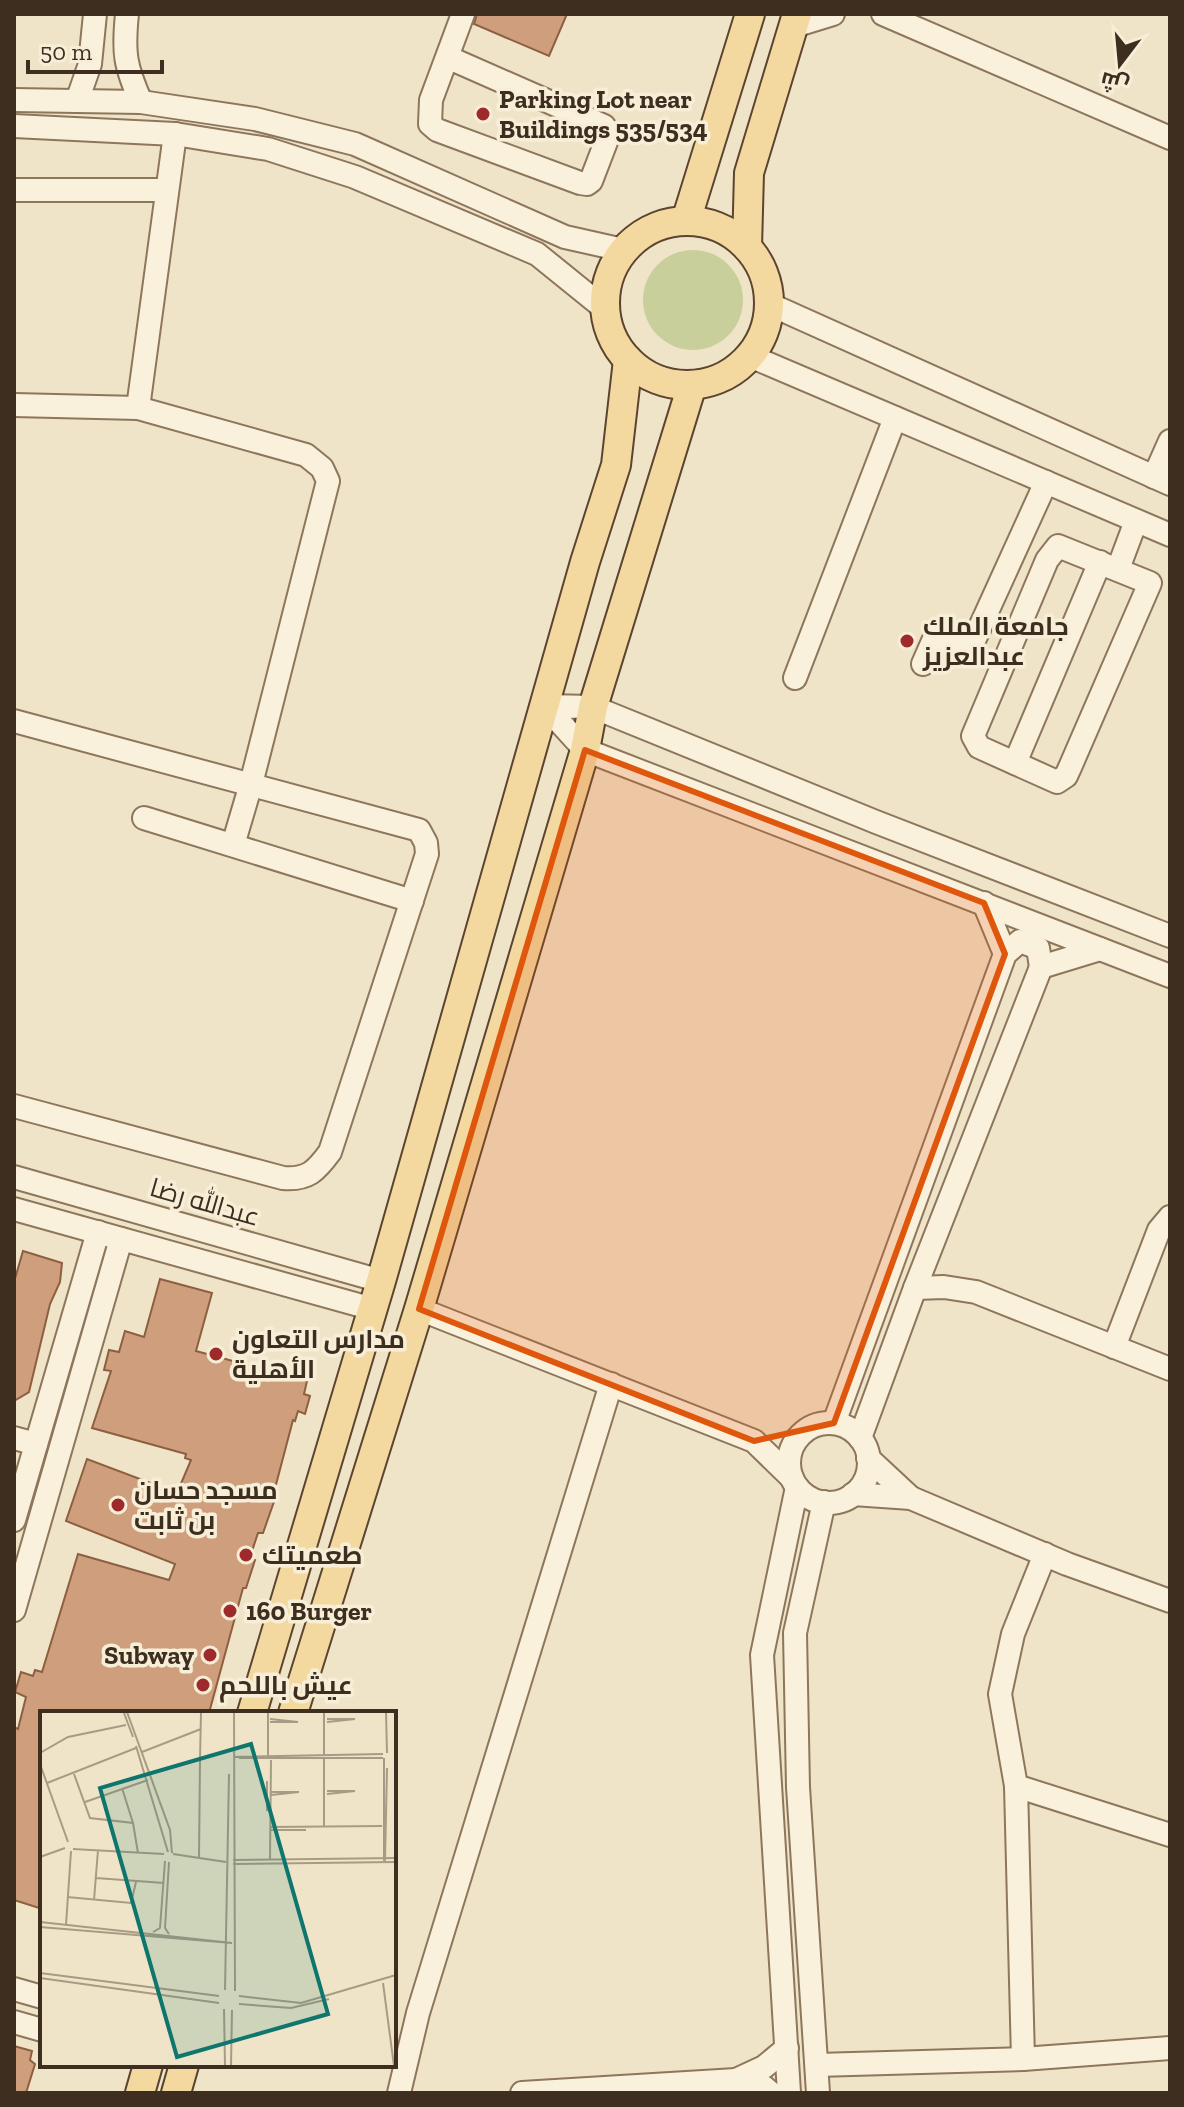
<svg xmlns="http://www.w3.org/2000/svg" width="1184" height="2107" viewBox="0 0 1184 2107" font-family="'Zilla Slab',Cairo,serif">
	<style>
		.green { fill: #c9cf9b }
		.building { fill: #cf9f7d; stroke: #8d5f41; stroke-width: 2 }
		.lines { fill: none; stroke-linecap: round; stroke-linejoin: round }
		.minor-casing { stroke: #8d765c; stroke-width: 26 }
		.major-casing { stroke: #5b4430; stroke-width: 32 }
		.minor { stroke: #faf1dc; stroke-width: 22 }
		.major { stroke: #f3d9a0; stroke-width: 28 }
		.marked { fill: #df570d; fill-opacity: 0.2; stroke: #df570d; stroke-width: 6; stroke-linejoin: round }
		.poi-dot { fill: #9e2a2b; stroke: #f7eed8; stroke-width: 3 }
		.labels { text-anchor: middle; stroke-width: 7; stroke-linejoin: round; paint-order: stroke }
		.poi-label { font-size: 26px; font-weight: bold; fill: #3d2e20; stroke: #f7eed8; text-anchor: start }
		.street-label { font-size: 26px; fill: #3d2e20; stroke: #f7eed8 }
		.inset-road { fill: none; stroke: #a89b85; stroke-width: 2 }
		.view { fill: #0f766e; fill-opacity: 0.15; stroke: #0f766e; stroke-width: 4 }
		.inset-edge { fill: none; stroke: #3d2e20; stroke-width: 4 }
	</style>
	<rect width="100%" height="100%" fill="#f0e4c8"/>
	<circle class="green" cx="693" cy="300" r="50"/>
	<g class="building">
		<polygon points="477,14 567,14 549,56 474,24"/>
		<polygon points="23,1251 62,1263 60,1282 50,1304 29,1392 14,1401 14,1282"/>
		<polygon points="160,1279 212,1293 196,1351 307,1381 304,1394 310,1396 305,1414 298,1411 295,1421 293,1420 273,1496 276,1496 263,1533 258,1533 250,1557 255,1560 246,1588 243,1588 209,1713 42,1713 42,1909 14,1900 14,1727 18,1729 26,1697 15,1692 21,1672 33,1676 35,1670 42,1672 78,1554 169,1580 175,1564 66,1521 87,1459 177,1493 191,1460 185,1458 186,1454 92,1428 111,1371 104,1370 109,1350 119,1352 125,1331 144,1337"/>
		<polygon points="14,2046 32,2051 30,2060 35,2064 26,2093 14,2093"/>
	</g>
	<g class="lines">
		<defs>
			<g id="minor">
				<path d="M127 14C123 53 125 66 141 102"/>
				<polyline points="883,14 1170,138"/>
				<polyline points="794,26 833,14"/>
				<polyline points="447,57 604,126 609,134 591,181 587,184 580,183 437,130 430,124 431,100 463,14"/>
				<polyline points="14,100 141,102 255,119 355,144 565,237 623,250"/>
				<polyline points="77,101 90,64 95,14"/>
				<polyline points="14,126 175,134 268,149 355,177 537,254 605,309"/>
				<polyline points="14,190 167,190"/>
				<polyline points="769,304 1170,484"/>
				<polyline points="750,356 1170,535"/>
				<polyline points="14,405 138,408 306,455 322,468 328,481 251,784 233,845"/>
				<polyline points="138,408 175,134"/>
				<polyline points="1154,477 1170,441"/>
				<polygon points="1058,546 1150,583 1071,765 1066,776 1057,782 979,747 973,736 1047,560"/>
				<polyline points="1118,569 1136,521"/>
				<polyline points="923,664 934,639 965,649 971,647 1046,482"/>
				<polyline points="795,678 895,418"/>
				<path d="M14 721 419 830 426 843 427 854 330 1152C316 1171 308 1180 283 1178L14 1106"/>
				<polyline points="1015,763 1100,562"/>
				<polyline points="144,818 412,901"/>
				<polyline points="984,903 1005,954"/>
				<polyline points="1170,936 876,822 593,707 545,706 585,750 1170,976"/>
				<polyline points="14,1177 381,1281"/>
				<polyline points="14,1209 373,1309"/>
				<polyline points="915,1288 944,1287 976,1292 1170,1369"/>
				<polyline points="419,1309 754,1441 792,1478"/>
				<polyline points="1114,1347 1159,1230 1170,1217"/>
				<polyline points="834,1423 1005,954 1020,941 1038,948 1041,967"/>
				<circle cx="829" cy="1463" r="40"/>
				<polyline points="14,1438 36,1444"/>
				<polyline points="860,1438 915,1288 1041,967 1100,949"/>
				<polyline points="868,1458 911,1498"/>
				<polyline points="853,1494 911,1498 1067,1564 1170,1601"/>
				<polyline points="14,1520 98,1232"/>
				<polyline points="1045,1554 1013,1634 1000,1694 1016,1786 1170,1835"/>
				<polyline points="14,1610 121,1239"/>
				<polyline points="1016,1786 1023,2059"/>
				<polyline points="14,1989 42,1997"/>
				<polyline points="14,2022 42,2030"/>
				<polyline points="817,2065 1023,2059 1170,2048"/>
				<polyline points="736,2080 764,2067 787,2048"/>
				<polyline points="399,2093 418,2013 611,1384"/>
				<polyline points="522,2093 736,2080 764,2087 771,2093"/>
				<polyline points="789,2093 762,1655 797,1487"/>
				<polyline points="818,2093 798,1787 795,1633 824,1502"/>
			</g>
			<g id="major">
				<polyline points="686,221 750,14"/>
				<circle cx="687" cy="303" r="82"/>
				<polyline points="747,247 749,173 797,14"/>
				<polyline points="252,1713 381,1281 585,562 616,465 628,360"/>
				<polyline points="293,1713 419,1309 585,750 593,707 692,385"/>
				<polyline points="140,2093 148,2065"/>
				<polyline points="176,2093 184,2065"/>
			</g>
		</defs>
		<use href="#minor" class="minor-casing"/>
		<use href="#major" class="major-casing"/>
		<use href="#minor" class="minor"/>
		<use href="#major" class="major"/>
	</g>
	<path class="marked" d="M585 750 984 903 1005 954 834 1423 754 1441 419 1309Z"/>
	<g class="poi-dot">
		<circle cx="483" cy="114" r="8"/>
		<circle cx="907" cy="641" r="8"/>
		<circle cx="216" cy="1354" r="8"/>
		<circle cx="118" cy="1505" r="8"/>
		<circle cx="246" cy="1555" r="8"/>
		<circle cx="230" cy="1611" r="8"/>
		<circle cx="210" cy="1655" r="8"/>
		<circle cx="203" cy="1685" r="8"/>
	</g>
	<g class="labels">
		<g class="poi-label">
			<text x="499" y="108">Parking Lot near<tspan x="499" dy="30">Buildings 535/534</tspan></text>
			<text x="923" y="635">جامعة الملك<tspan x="923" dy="30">عبدالعزيز</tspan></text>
			<text x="232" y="1348">مدارس التعاون<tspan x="232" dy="30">الأهلية</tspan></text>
			<text x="134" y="1499">مسجد حسان<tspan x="134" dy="30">بن ثابت</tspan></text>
			<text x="262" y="1564">طعميتك</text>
			<text x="246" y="1620">160 Burger</text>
			<text x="194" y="1664" text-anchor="end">Subway</text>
			<text x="219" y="1694">عيش باللحم</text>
		</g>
		<g class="street-label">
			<text transform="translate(205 1202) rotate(16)" y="9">عبدالله رضا</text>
		</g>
	</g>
	<g transform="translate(40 1711)">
		<rect width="356" height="356" fill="#f0e4c8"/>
		<path class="inset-road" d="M87 1 130 119 132 142M194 1 195 280M284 1V44M346 1 347 42M84 2 93 26M287 8H315L287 11M230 11H258L230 8M96 35 128 141M102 41 161 18M0 42 28 26 86 14M228 45V1M194 46 343 43M199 47H343M344 47V150M160 49 161 1M0 53 28 131M110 62 160 49 159 148M34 63 50 107 93 112 98 142M7 72 96 37M82 77 93 112M287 80H315L287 83M231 81H259L231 84M45 91 108 69M227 100V70M284 115V48M230 116 342 115M231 119H266M33 138 124 143M133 143 186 151M0 146 25 137M193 149 356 147M230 149 231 49M345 150 347 57M193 153 356 151M56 167 124 172M27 186 91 192 96 171M54 189 58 139M0 211 192 232 0 216M26 214 31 140M113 221 120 217 125 150M129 223 125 217 129 151M0 262 179 285M0 267 179 292M343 272 354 355M185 279 189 63M199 285 261 292 356 264M199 293 251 297 289 288M184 298 185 355M191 355 192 299"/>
		<path class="view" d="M211 33 288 303 137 346 60 77Z"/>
		<rect width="356" height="356" class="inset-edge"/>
	</g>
	<rect width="1184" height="2107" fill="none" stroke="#3d2e20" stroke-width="32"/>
	<g transform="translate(1120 64) rotate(196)" stroke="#f7eed8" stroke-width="6" paint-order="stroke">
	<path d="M0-6L14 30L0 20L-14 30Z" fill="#3d2e20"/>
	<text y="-12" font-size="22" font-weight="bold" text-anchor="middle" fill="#3d2e20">ش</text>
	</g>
	<path d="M28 60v12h134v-12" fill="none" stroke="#3d2e20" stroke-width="4"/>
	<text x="40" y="60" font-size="24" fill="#3d2e20" stroke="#f7eed8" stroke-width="6" paint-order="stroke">50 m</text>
</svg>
